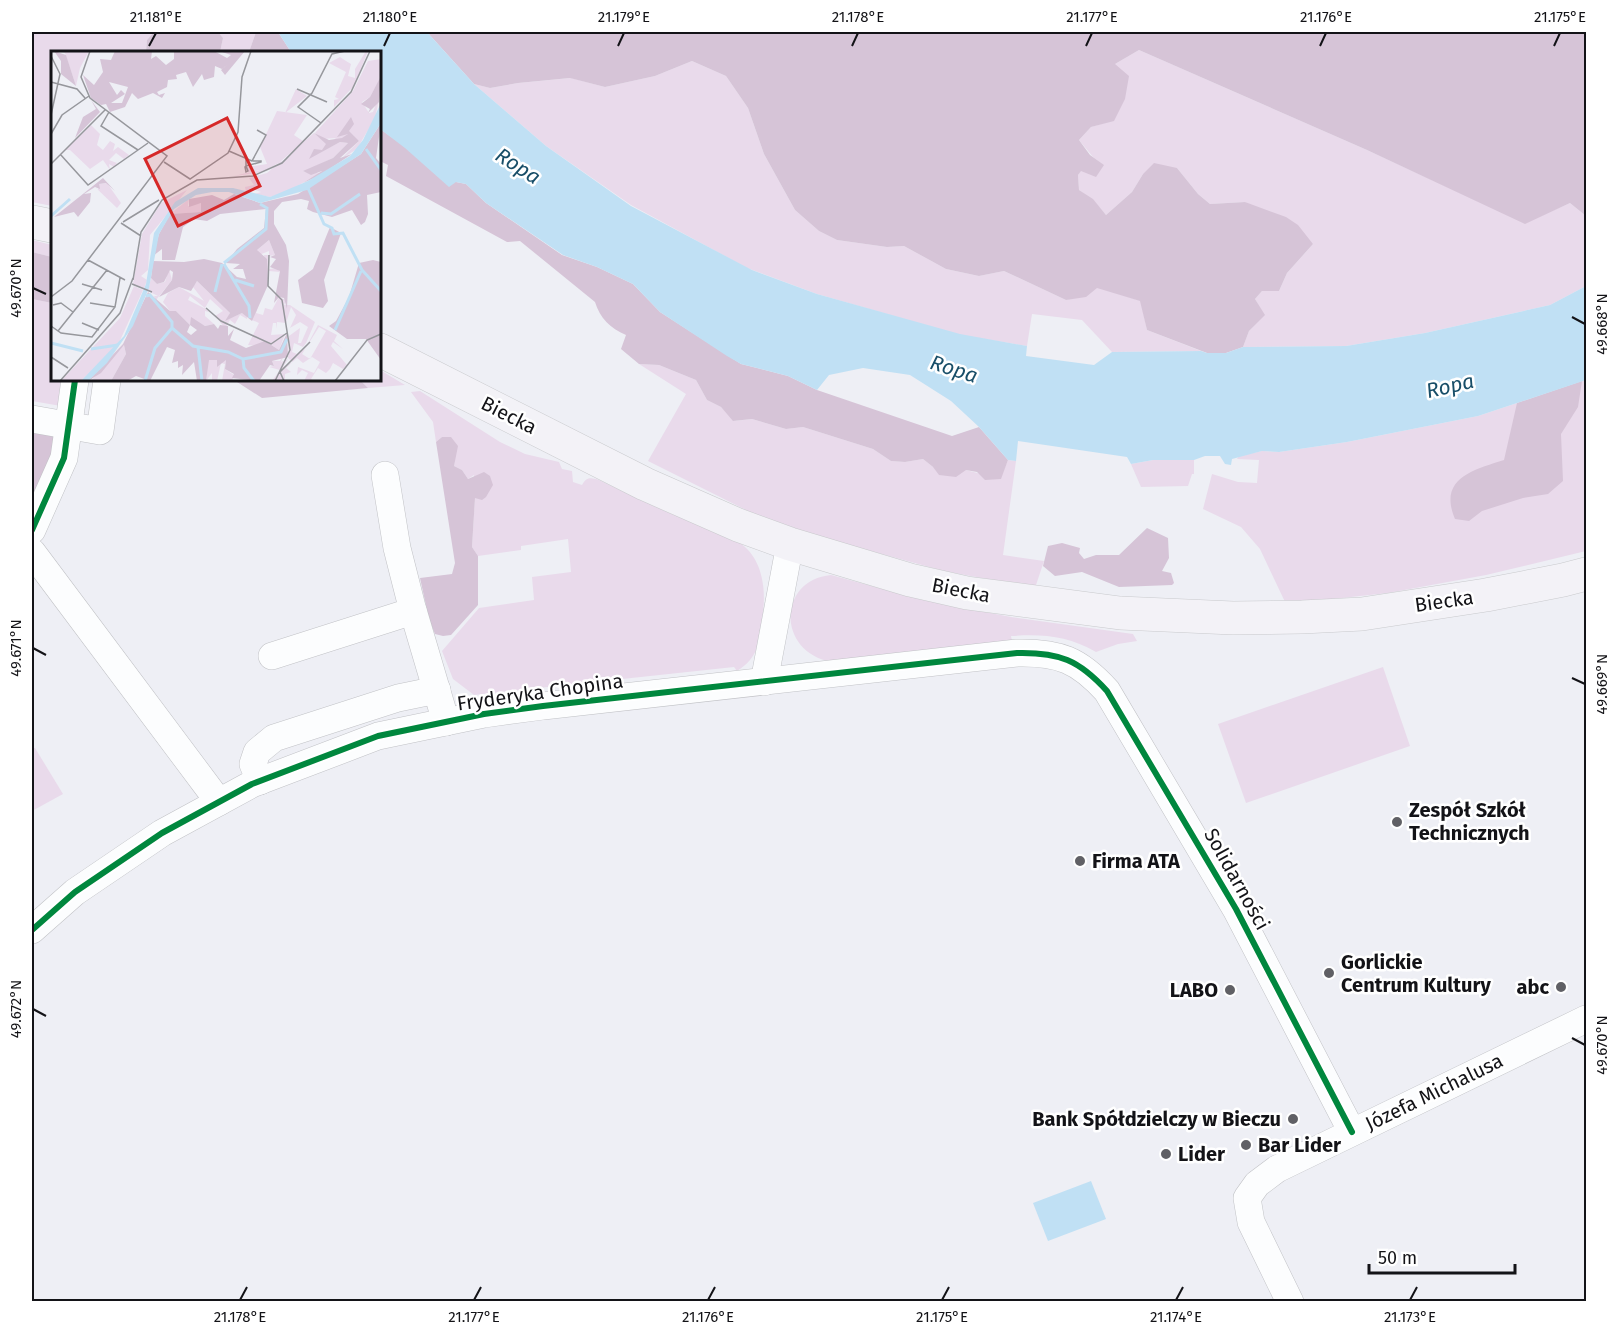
<svg xmlns="http://www.w3.org/2000/svg" width="1618" height="1333" viewBox="0 0 1618 1333" font-family="'Fira Sans',sans-serif">
	<style>
		.green { fill: #e9daeb }
		.forest { fill: #d6c4d7 }
		.water { fill: #c0e0f4 }
		.lines { fill: none; stroke-linecap: round; stroke-linejoin: round }
		.minor-casing { stroke: #c1c2c6; stroke-width: 28 }
		.major-casing { stroke: #c9cacd; stroke-width: 34 }
		.minor { stroke: #fcfdfe; stroke-width: 27 }
		.major { stroke: #f3f2f7; stroke-width: 33 }
		.cycleway-casing { stroke: #fff; stroke-width: 10 }
		.cycleway { stroke: #00873e; stroke-width: 6 }
		.ticks { fill: none; stroke: #131317; stroke-width: 2 }
		.poi-dot { fill: #606065; stroke: #fff; stroke-width: 2 }
		.labels { text-anchor: middle; stroke-width: 5; stroke-linejoin: round; paint-order: stroke }
		.street-label { font-size: 20px; fill: #131317; stroke: #fff }
		.poi-label { font-size: 20px; font-weight: bold; fill: #131317; stroke: #fff; text-anchor: start }
		.water-label { font-size: 21px; font-style: italic; fill: #184e68; stroke: #fff }
		.inset-river { fill: none; stroke: #c0e0f4; stroke-width: 3 }
		.inset-road { fill: none; stroke: #96979c; stroke-width: 1.5 }
		.view { fill: #d62828; fill-opacity: 0.15; stroke: #d62828; stroke-width: 3 }
		.inset-edge { fill: none; stroke: #131317; stroke-width: 3 }
		.neatline { fill: none; stroke: #131317; stroke-width: 2 }
		.ticks-label { font-size: 15px; text-anchor: middle; fill: #131317 }
	</style>
	<rect width="100%" height="100%" fill="#eeeff5"/>
	<g class="green">
		<polygon points="32,32 154,32 147,40 146,52 52,52 52,206 32,202"/>
		<polygon points="218,32 256,32 249,52 220,52 223,38"/>
		<polygon points="1139,50 1367,150 1525,223 1570,203 1586,216 1586,286 1550,305 1425,333 1346,346 1243,347 1249,331 1264,315 1255,299 1262,291 1279,291 1287,273 1313,244 1245,202 1210,204 1198,194 1177,168 1143,174 1132,192 1106,215 1093,200 1079,190 1078,175 1081,170 1103,165 1093,157 1079,140 1091,127 1114,120 1115,64"/>
		<polygon points="692,61 726,76 748,108 764,154 795,210 819,231 837,240 887,247 904,246 946,269 979,276 1004,271 1066,300 1097,287 1141,301 1147,330 1201,351 1112,352 1082,320 1032,314 1027,346 960,335 817,294 747,268 631,205 546,146 474,84 490,88 518,83 571,78 605,87 655,76"/>
		<polygon points="32,240 52,245 52,257 32,252"/>
		<polygon points="32,299 52,303 52,380 66,380 61,406 32,401"/>
		<polygon points="639,364 659,365 696,380 707,400 721,407 734,421 752,419 786,429 803,427 873,449 891,461 905,462 923,459 933,467 966,470 1000,479 1008,460 1016,461 1003,555 1044,561 1035,588 944,571 816,536 752,513 648,461 686,394"/>
		<polygon points="380,370 405,385 368,388 360,380 380,380"/>
		<polygon points="1586,380 1586,551 1486,575 1388,593 1286,604 1260,549 1241,527 1203,509 1212,474 1238,482 1257,483 1259,460 1237,459 1239,456 1262,451 1279,452 1347,442 1478,416"/>
		<path d="M420 391 500 442 525 454 559 462 562 469 572 471 573 482 582 485C586 477 591 477 599 480 624 492 649 504 674 515 693 523 732 534 745 547 765 565 766 596 762 620 758 644 759 657 737 671L734 667 474 695 453 679 442 651 479 608 534 600 532 577 571 572 568 539 521 546V550L478 556 472 547 475 497 474 475 468 479 462 470 454 466 455 457 442 437 436 442 433 422 411 392Z"/>
		<polygon points="1153,460 1194,460 1194,474 1192,474 1188,486 1141,487 1131,464"/>
		<path d="M831 575 923 600 1011 617 1133 634 1137 641 1118 644 1096 652C1068 636 1044 634 1011 636L1012 641 831 662C776 651 778 580 831 575Z"/>
		<polygon points="1383,667 1410,746 1246,803 1218,724"/>
		<polygon points="32,748 35,748 63,794 32,811"/>
	</g>
	<g class="forest">
		<polygon points="154,32 218,32 223,38 220,52 146,52 147,40"/>
		<polygon points="256,32 278,32 291,52 249,52"/>
		<polygon points="427,32 1586,32 1586,216 1570,203 1525,224 1367,150 1139,50 1115,64 1129,76 1125,99 1114,121 1091,127 1079,140 1090,155 1104,165 1096,177 1081,171 1078,175 1079,190 1093,199 1106,215 1132,192 1143,174 1154,163 1177,168 1198,194 1210,204 1245,202 1286,217 1298,225 1313,244 1287,273 1279,291 1262,291 1255,299 1265,315 1249,331 1243,347 1226,353 1207,353 1147,330 1140,301 1097,288 1086,297 1066,300 1004,271 979,276 946,269 904,246 887,247 837,240 819,231 795,210 764,154 748,108 726,76 692,61 655,76 605,87 570,78 518,83 490,88 474,84"/>
		<path d="M380 129 456 182 466 184 486 203 562 255 597 267 633 284 660 312 741 364 788 376 817 390 952 436 979 427 1008 460 1001 479 985 480 977 472 966 470 956 477 939 475 933 467 923 459 905 462 891 461 873 449 803 427 786 429 752 419 733 421 721 407 707 400 696 380 659 365 639 364 621 349 626 335C610 328 600 318 595 302L520 241 507 242 386 176 388 165 380 161Z"/>
		<polygon points="32,252 52,257 52,303 32,299"/>
		<polygon points="234,380 360,380 368,388 262,398"/>
		<path d="M1582 381 1578 407 1561 434 1563 481 1548 494 1523 498 1482 511 1469 521 1455 519C1438 479 1472 470 1504 460L1517 403Z"/>
		<polygon points="40,427 60,440 32,519 32,432"/>
		<polygon points="442,437 451,437 458,446 454,466 462,470 468,479 484,472 490,476 493,485 486,497 482,500 475,498 472,547 478,556 478,605 451,635 443,636 435,634 429,619 420,578 452,574 455,563 436,442"/>
		<polygon points="1147,528 1168,538 1169,558 1162,571 1171,573 1174,583 1172,585 1119,587 1082,572 1055,576 1043,566 1048,546 1062,543 1080,548 1079,553 1084,559 1096,555 1119,555"/>
	</g>
	<g class="water">
		<polygon points="278,32 427,32 474,84 546,146 631,206 752,270 817,294 960,334 1027,346 1026,356 1094,365 1112,352 1201,351 1207,353 1226,353 1243,347 1346,346 1425,333 1550,305 1586,286 1586,380 1478,416 1347,442 1279,452 1262,451 1232,459 1231,465 1225,464 1220,456 1205,456 1194,460 1153,460 1131,464 1127,457 1018,441 1016,461 1008,460 979,427 951,401 910,375 863,368 829,375 817,390 788,376 741,364 727,356 660,312 633,284 597,267 563,255 486,203 466,184 456,182 449,187 405,148 380,129 380,52 291,52"/>
		<polygon points="1091,1181 1106,1219 1048,1241 1033,1203"/>
	</g>
	<g class="lines">
		<defs>
			<g id="minor">
				<polyline points="32,419 100,431 107,380"/>
				<polyline points="385,475 397,548 412,607 446,722"/>
				<polyline points="32,530 64,458 75,380"/>
				<polyline points="32,552 219,802"/>
				<polyline points="272,656 413,611"/>
				<polyline points="764,682 790,544"/>
				<polyline points="260,781 253,764 257,752 274,738 398,698 437,690"/>
				<path d="M32 930 75 892 162 833 252 784 378 736 484 714 543 706 1017 653C1059 652 1079 660 1107 691L1236 909 1352 1132"/>
				<polyline points="1290,1302 1251,1222 1247,1198 1257,1184 1277,1169 1586,1019"/>
			</g>
			<g id="major">
				<polyline points="32,222 52,226"/>
				<polyline points="380,350 645,484 738,525 790,544 910,580 967,593 1120,613 1233,618 1302,617 1362,614 1486,595 1563,580 1586,574"/>
			</g>
		</defs>
		<use href="#minor" class="minor-casing"/>
		<use href="#major" class="major-casing"/>
		<use href="#minor" class="minor"/>
		<use href="#major" class="major"/>
		<defs>
			<g id="cycleway">
				<polyline points="32,530 64,458 75,380"/>
				<path d="M32 930 75 892 162 833 252 784 378 736 484 714 543 706 1017 653C1059 652 1079 660 1107 691L1236 909 1352 1132"/>
			</g>
		</defs>
		<use href="#cycleway" class="cycleway-casing"/>
		<use href="#cycleway" class="cycleway"/>
	</g>
	<path class="ticks" d="M149 46 156 33M384 46 390 33M618 46 624 33M852 46 858 33M1086 46 1092 33M1320 46 1326 33M1554 46 1560 33M33 288 46 294M1572 317 1585 324M33 648 46 655M1572 678 1585 684M33 1009 46 1016M1572 1038 1585 1045M240 1300 247 1287M474 1300 481 1287M708 1300 715 1287M942 1300 949 1287M1176 1300 1183 1287M1410 1300 1417 1287"/>
	<g class="poi-dot">
		<circle cx="1397" cy="822" r="6"/>
		<circle cx="1080" cy="861" r="6"/>
		<circle cx="1329" cy="973" r="6"/>
		<circle cx="1561" cy="987" r="6"/>
		<circle cx="1230" cy="990" r="6"/>
		<circle cx="1293" cy="1119" r="6"/>
		<circle cx="1246" cy="1145" r="6"/>
		<circle cx="1166" cy="1154" r="6"/>
	</g>
	<g class="labels">
		<g class="street-label">
			<text transform="translate(509 415) rotate(27)" y="7">Biecka</text>
			<text transform="translate(961 590) rotate(11)" y="7">Biecka</text>
			<text transform="translate(1444 601) rotate(-8)" y="7">Biecka</text>
			<text transform="translate(540 692) rotate(-8)" y="7">Fryderyka Chopina</text>
			<text transform="translate(1237 879) rotate(61)" y="7">Solidarności</text>
			<text transform="translate(1434 1092) rotate(-26)" y="7">Józefa Michalusa</text>
		</g>
		<g class="poi-label">
			<text x="1409" y="817">Zespół Szkół<tspan x="1409" dy="23">Technicznych</tspan></text>
			<text x="1092" y="868">Firma ATA</text>
			<text x="1341" y="969">Gorlickie<tspan x="1341" dy="23">Centrum Kultury</tspan></text>
			<text x="1549" y="994" text-anchor="end">abc</text>
			<text x="1218" y="997" text-anchor="end">LABO</text>
			<text x="1281" y="1126" text-anchor="end">Bank Spółdzielczy w Bieczu</text>
			<text x="1258" y="1152">Bar Lider</text>
			<text x="1178" y="1161">Lider</text>
		</g>
		<g class="water-label">
			<text transform="translate(518 166) rotate(33)" y="7">Ropa</text>
			<text transform="translate(954 369) rotate(18)" y="7">Ropa</text>
			<text transform="translate(1450 386) rotate(-13)" y="7">Ropa</text>
		</g>
	</g>
	<g transform="translate(51 51)">
		<rect width="330" height="330" fill="#eeeff5"/>
		<path d="M9 0H38L29 17 25 35 14 2ZM315 0H317L303 35 283 56V49L288 48 284 46 295 21 278 12 289 6 295 10 300 13 297 25 304 27V18ZM330 8V26L319 46 311 51 318 62 322 61 330 39 324 67 306 98 290 108 308 90 300 86 303 84 278 92 285 87 272 88 264 82 302 40 317 10ZM245 38 256 45 234 62ZM226 60 256 64 243 84 252 90 238 106 212 121 183 125 213 118 198 122 196 116 216 113 209 96ZM40 74 49 83 46 94 52 99 59 90 64 93 62 100 67 96 78 104 73 108 65 102 58 109 66 112 63 116 58 113 59 119 52 109 39 118 19 99H14ZM263 82 275 92V98L289 91 297 92 282 107 252 121 270 122 237 140 219 146 204 143 210 141 204 139 195 141 194 136 203 134 198 127 216 122ZM56 132 70 152 66 157 44 136 47 139 48 133ZM136 139 99 184 97 219 90 225 96 229 93 238 82 233 91 183 110 152ZM138 148 137 155 150 152V161L119 163ZM218 189 224 204 218 205V218L226 217 229 221 218 220 216 230 213 204H218V200L208 204 206 199ZM118 218 121 229 105 249 103 245H107L97 240 100 227 106 233 114 231ZM146 230 179 262 177 268 191 262 196 263V268L189 264 184 273 179 269 174 277 164 265 172 260 159 248 154 257 139 245 137 249 155 258 158 261 154 260V265L163 273 154 275 142 269 139 274 125 260H119L112 251 117 242 128 236 153 250 142 236ZM83 235 92 239 66 296 30 330H10L69 267ZM228 246 235 249 233 254H239L264 271 255 292 252 296 243 292 241 301 246 303 254 298 267 274 286 284 283 290 292 298 282 291 280 295 296 314 292 318 282 312 279 318 287 325 279 318 275 322 267 317 260 328 263 330H253L257 322 250 330 257 322 251 319 246 324 247 316 263 322 269 311 261 306 252 312 246 307 235 317 240 321 234 323V330H221L229 319 218 316 223 315 221 310H229L233 304 230 311 237 308 232 316 242 311 237 307 238 285 249 277 247 292H250L257 276 249 271 239 277 245 264 240 256 235 272 226 271 225 278V272H222L220 284 234 283 228 299 214 290 207 295 197 294 208 272 201 269 210 247 205 262 212 264 214 257 221 259ZM268 276 275 280 259 308 251 303ZM73 294 75 303 60 330H40ZM157 309H166V316L171 309H175L174 318 183 324 181 330H171L174 313 170 312 166 330H161V322L155 330Z" fill="#e9daeb" fill-rule="evenodd"/>
		<path d="M3 0 15 4 25 35 10 23V10ZM64 0H101L100 8 105 5 115 14 123 8V0H163L176 7 180 4 168 0H194L174 24 170 19 177 13 171 18 164 15 163 26 153 29 151 23 142 36 135 21 125 24 126 28 117 29 116 36 106 41 108 44 114 42 111 47 102 42 87 48 81 42 74 56 59 61 55 53 50 54 40 47 32 24 43 34 52 21 49 8 60 9ZM58 31 77 36 71 52H60L74 43 70 39 66 44ZM330 25 328 51 317 62 319 58 310 53 319 46ZM40 49 49 61 24 87 32 66 45 58ZM300 66 303 73 298 80 308 90 289 107 301 103 268 125 252 132 271 120 260 124 252 120 282 107 297 92 289 91 258 108 263 98 271 99 275 93 263 82 278 89 291 87 297 83 286 86ZM330 72 325 107 330 113V141L316 144 317 163 314 171 310 174 301 159 281 166 262 161 256 158 258 150 250 148 231 151 223 160V173L235 194 238 210 236 258 233 247 228 246 223 252 229 220 219 216 225 208 219 206 224 204 218 189 206 199 216 208 217 234 201 270 191 262 174 270 179 262 146 230 140 240 128 236 108 246 121 229 122 221 119 219 113 231 106 233 100 227 102 210 133 211 153 208 171 212 186 226 195 228 192 218H182L189 213 175 212 186 198 213 177 215 158 169 163 156 170 143 168 132 176 124 209H111V198L102 205 108 183 119 163 150 161V152L138 156V148L161 144 173 149 183 143 209 152 247 143 310 103ZM52 127 64 140 55 132 48 133 49 138 44 136 33 143 40 142 39 151 27 166 23 161 3 166ZM279 176 290 182 273 229 277 250 272 257 251 252 247 229 262 218ZM322 209 330 211V309L315 288H296L278 275 285 270 298 246 308 212ZM97 241 119 260H125L139 274 136 281 140 284 146 279 139 274 140 266 154 275 163 273 167 278 169 274 177 275V285L183 278 179 289 195 297 214 290 228 299 236 282 237 306 221 310 223 315 219 314 208 330 181 327 183 323 174 318 175 309 166 316V309H158L155 330H146L143 311 131 324 132 314 127 317V310L121 312 124 299 116 296 99 330 85 325 76 330H60L75 303 73 294 50 322 37 330 72 293Z" fill="#d6c4d7" fill-rule="evenodd"/>
		<path d="M330 52V72L310 103 256 139 209 152 178 141H161L145 144 123 158 108 183 98 237 82 275 56 312 37 330H30L73 285 95 233 103 182 124 151 147 137H182L219 146 257 130 299 105 312 89Z" fill="#c0e0f4"/>
		<path class="inset-river" d="M315 98 330 119M257 137 273 173 281 177 283 183 292 182 311 219 330 240M270 162 280 163 309 143M0 165 19 148M173 212 215 178 216 157 209 153M173 213 198 255 199 267M184 229 203 235M164 241 171 213M95 245 99 244 121 271V277L142 295 177 301 192 308 230 301 236 288M284 279 310 220M0 292 32 300M147 296 151 330M40 298 67 294M192 308 193 317 203 330M94 330 104 297 121 277"/>
		<path class="inset-road" d="M0 5 9 23 0 64M0 31 26 38 34 47M246 38 276 51M58 61 50 75 87 99M270 72 247 56 261 42 281 3 294 0M0 83 11 64 38 45M178 100 201 110 215 84 206 79M9 103 37 134 97 92M195 108V115L197 120 195 121 194 116 195 115 210 111V110H202M113 111 139 128 177 102 187 81 191 26 200 0M0 113 54 59M72 171 108 149M70 172 90 185M218 204 217 235 231 249 239 299 224 330M37 209 74 229M82 229 90 181 111 149 146 129 202 125 231 112 300 41 319 0M31 233 51 239M81 233 101 241M0 246 21 230 116 105 39 47 30 26 39 0M39 252 64 256M2 254 10 252 22 261M155 257 170 270 220 293 236 282M31 272 48 279M0 275 10 282 41 286 64 256 69 227M7 280 56 219M0 306 17 317M9 330 69 262 82 227M233 330 229 321 259 291M284 330 316 289 330 283"/>
		<path class="view" d="M176 67 209 135 127 175 94 108Z"/>
		<rect width="330" height="330" class="inset-edge"/>
	</g>
	<rect width="1618" height="1333" fill="none" stroke="#ffffff" stroke-width="66"/>
	<path d="M1369 1264v9h146v-9" fill="none" stroke="#131317" stroke-width="3"/>
	<text x="1378" y="1264" font-size="18" fill="#131317" stroke="#ffffff" stroke-width="4.5" paint-order="stroke">50 m</text>
	<rect x="33" y="33" width="1552" height="1267" class="neatline"/>
	<g class="ticks-label">
		<text x="156" y="22">21.181°E</text>
		<text x="390" y="22">21.180°E</text>
		<text x="624" y="22">21.179°E</text>
		<text x="858" y="22">21.178°E</text>
		<text x="1092" y="22">21.177°E</text>
		<text x="1326" y="22">21.176°E</text>
		<text x="1560" y="22">21.175°E</text>
		<text transform="translate(16 288) rotate(-90)" y="5">49.670°N</text>
		<text transform="translate(1602 324) rotate(-90)" y="5">49.668°N</text>
		<text transform="translate(16 648) rotate(-90)" y="5">49.671°N</text>
		<text transform="translate(1602 684) rotate(-90)" y="5">49.669°N</text>
		<text transform="translate(16 1009) rotate(-90)" y="5">49.672°N</text>
		<text transform="translate(1602 1045) rotate(-90)" y="5">49.670°N</text>
		<text x="240" y="1322">21.178°E</text>
		<text x="474" y="1322">21.177°E</text>
		<text x="708" y="1322">21.176°E</text>
		<text x="942" y="1322">21.175°E</text>
		<text x="1176" y="1322">21.174°E</text>
		<text x="1410" y="1322">21.173°E</text>
	</g>
</svg>
